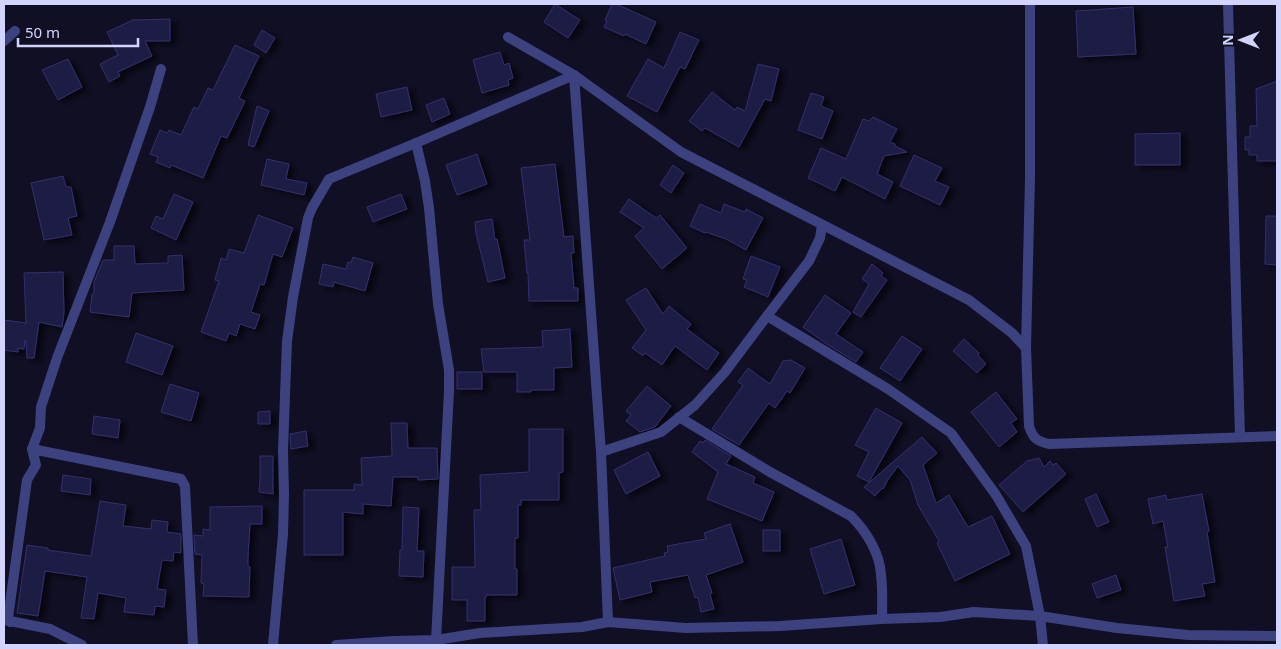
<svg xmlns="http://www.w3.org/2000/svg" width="1281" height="649" viewBox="0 0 1281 649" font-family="'Noto Sans',sans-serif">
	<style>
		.building { fill: #1f1c44; stroke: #342f6f; filter: url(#shadow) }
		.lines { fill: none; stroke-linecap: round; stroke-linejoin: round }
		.minor { stroke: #3c4280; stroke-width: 10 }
	</style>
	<defs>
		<filter id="shadow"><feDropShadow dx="5.5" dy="3" stdDeviation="2.5" flood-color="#0009"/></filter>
	</defs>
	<rect width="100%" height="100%" fill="#100f23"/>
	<g class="building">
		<polygon points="555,4 580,20 568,38 544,22"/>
		<polygon points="612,4 616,4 656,22 646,44 625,34 624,36 604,27 607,21 605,20"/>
		<polygon points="1133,7 1136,54 1078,57 1076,11"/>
		<polygon points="170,19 170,41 145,41 152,56 118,72 120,76 109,82 100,64 118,55 107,32 133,20"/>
		<polygon points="262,30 275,38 266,53 254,45"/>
		<polygon points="680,32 699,40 685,69 680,67 657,112 627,96 648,59 664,68"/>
		<polygon points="235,45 259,56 239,98 245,101 227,138 221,136 203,178 171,165 170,168 156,162 158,157 150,154 160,130 167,133 169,130 181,135 194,107 198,109 208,88 213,90"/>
		<polygon points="500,52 504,65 509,63 513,78 508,80 509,85 482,93 473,60"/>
		<polygon points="68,59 82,87 58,100 42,70"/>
		<polygon points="758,64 779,69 771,101 765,99 739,147 705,128 702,131 689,121 712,92 735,110 737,107 745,111"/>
		<polygon points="1277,81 1277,161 1257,161 1257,155 1249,155 1249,150 1245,150 1245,137 1250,137 1250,126 1257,126 1256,89"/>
		<polygon points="407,87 412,110 381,117 376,94"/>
		<polygon points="811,93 824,97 821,106 833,111 822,139 798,130"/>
		<polygon points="444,98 450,114 432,122 426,105"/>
		<polygon points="257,106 269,111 254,147 248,145"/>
		<polygon points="873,117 897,129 890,142 895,144 895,146 907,152 884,156 877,174 893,182 885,199 842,177 835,191 808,178 821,148 846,159 863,119 869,121"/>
		<polygon points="1180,133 1180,165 1135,165 1135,134"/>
		<polygon points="477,154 487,184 457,195 446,165"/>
		<polygon points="914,155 942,168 935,181 949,187 940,205 900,186"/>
		<polygon points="267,159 289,164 286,179 307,183 304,195 261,185"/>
		<polygon points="555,164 564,237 573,236 574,253 571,253 574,288 578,288 578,301 529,301 528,273 527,273 524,240 530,240 521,168"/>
		<polygon points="673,165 684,173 671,193 660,185"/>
		<polygon points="63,176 66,187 71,187 77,216 68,218 72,235 44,240 31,183"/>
		<polygon points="174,194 193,202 176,240 151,228 156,216 163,219"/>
		<polygon points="401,194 407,209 373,222 367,207"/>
		<polygon points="629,199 656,218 660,215 687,248 662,269 635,236 644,228 620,212"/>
		<polygon points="700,204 721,213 724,204 745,212 746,209 763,218 746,250 726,239 706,232 705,233 690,226"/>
		<polygon points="258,215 293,228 282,257 273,254 264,285 260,284 251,312 260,315 255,329 240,324 236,336 229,333 226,341 201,332 219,281 215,280 221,258 226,260 229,249 244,253"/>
		<polygon points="1266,216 1277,216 1277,265 1265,264"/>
		<polygon points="492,219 495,240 497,239 505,278 488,282 476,233 475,222"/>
		<polygon points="114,246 134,246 135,264 168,263 168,256 182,255 184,290 132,293 129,317 90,312 92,294 94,294 94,282 103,260 114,260"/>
		<polygon points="751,256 780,267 768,297 744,287 747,280 743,279"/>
		<polygon points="353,257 373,263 365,291 334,282 333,287 319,284 323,264 346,269 348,262 351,263"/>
		<polygon points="872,264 883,273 881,276 887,280 861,317 853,312 869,284 862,279"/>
		<polygon points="63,272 64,313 62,327 39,322 34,358 27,358 26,341 25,340 24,349 18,348 18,352 4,350 4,320 26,323 24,273"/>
		<polygon points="646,288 663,314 669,306 691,324 687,329 719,353 707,370 675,346 662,365 645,353 643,356 632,348 646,330 626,300"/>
		<polygon points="825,295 851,313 836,334 863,352 856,362 828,345 803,327"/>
		<polygon points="570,329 572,367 554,368 554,390 531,390 531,392 517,392 517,372 484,372 481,349 543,347 542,331"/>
		<polygon points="136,333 173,346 162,375 126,362"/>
		<polygon points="902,336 922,349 900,381 880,368"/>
		<polygon points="964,339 979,353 978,355 986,364 977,373 953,351"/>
		<polygon points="791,360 805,368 790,393 787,391 775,408 769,403 739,445 712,429 743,385 738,382 748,368 770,384 783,361"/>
		<rect x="457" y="372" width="25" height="17"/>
		<polygon points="170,384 199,393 191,421 161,412"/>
		<polygon points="647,386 671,406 655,427 640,432 626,421 631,415 626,411"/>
		<polygon points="996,392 1017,419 1011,423 1017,432 999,447 971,412"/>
		<polygon points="876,408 902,423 869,482 857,476 869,452 855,445"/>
		<polygon points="270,411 270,424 258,424 258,412"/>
		<polygon points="94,416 120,420 118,438 92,434"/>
		<polygon points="391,423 407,423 408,448 437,448 438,479 418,480 418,477 393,477 391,506 363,504 363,514 343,512 343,555 304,555 304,490 354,490 354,484 362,485 361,458 392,456"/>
		<polygon points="529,429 563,429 563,472 559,473 559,500 521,500 521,505 518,505 518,538 515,538 515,569 517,569 517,595 486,595 486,597 485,597 485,621 467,621 467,600 452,600 452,567 475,567 474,510 481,510 480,475 529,472"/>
		<polygon points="306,431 308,446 291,449 290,434"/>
		<polygon points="922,437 937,453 923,465 936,503 949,495 968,527 992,516 1010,554 955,581 937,543 939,541 918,505 910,480 898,466 887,481 883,489 882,488 875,496 864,487"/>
		<polygon points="705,440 731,456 726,464 755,477 753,483 774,492 762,521 707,499 718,472 692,452 700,441 703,443"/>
		<polygon points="648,452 660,476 626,494 614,470"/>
		<polygon points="260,456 273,456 273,494 259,492 260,480"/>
		<polygon points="1039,458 1044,467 1050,461 1053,465 1056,463 1066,474 1023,512 999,485 1027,461"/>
		<polygon points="63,475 91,479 90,495 61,491"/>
		<polygon points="1096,494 1109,522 1097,527 1085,499"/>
		<polygon points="1202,494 1209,531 1207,532 1215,582 1202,584 1205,596 1174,601 1165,547 1168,547 1163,521 1153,524 1148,499 1166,495 1167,500"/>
		<polygon points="100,501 126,505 123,526 151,529 152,520 168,522 167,532 181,534 181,553 174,552 173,561 162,560 157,589 166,590 164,607 155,606 154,615 124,612 126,598 98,593 94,619 81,618 87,577 45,571 38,616 17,613 27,545 48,548 48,550 91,556"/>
		<polygon points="262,506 262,524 250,524 248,556 248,566 250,567 249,597 203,596 204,584 201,583 202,555 195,554 194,535 203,536 203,529 210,530 210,507"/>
		<polygon points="403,507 419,508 417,551 424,551 423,577 399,576 400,550 402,550"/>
		<polygon points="730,524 743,562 706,575 712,593 710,594 714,609 701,612 698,597 695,598 688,575 650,582 652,592 620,600 613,568 665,556 664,553 668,552 667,546 706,539 704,533"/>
		<rect x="763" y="530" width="17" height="21"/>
		<polygon points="841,539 855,585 824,594 810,549"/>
		<polygon points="1116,575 1121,590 1097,598 1092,584"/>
	</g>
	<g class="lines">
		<g class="minor">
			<path d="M1030 4V177L1026 348 1029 426C1033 438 1036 441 1049 444L1277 436"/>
			<polyline points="1228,4 1240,437"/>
			<polyline points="508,37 574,75 681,152 969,300 1012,333 1026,348"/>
			<polyline points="4,41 15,31"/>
			<polyline points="416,143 425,181 429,208 438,304 449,370 449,391 436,640"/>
			<polyline points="767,316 809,261 820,238 822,225"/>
			<path d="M679 417 770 472 851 516C866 531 880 553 881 575 883 590 882 604 882 619"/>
			<polyline points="32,449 40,428 41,407 57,358 110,222 150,107 161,69"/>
			<polyline points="601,452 661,432 695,405 725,372 767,316 888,389 951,433 996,495 1026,546 1040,616 1043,645"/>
			<polyline points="5,620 50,629 82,645"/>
			<polyline points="10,622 8,618 27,480 36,465 32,449 181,479 185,486 193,645"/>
			<polyline points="273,645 283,534 284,495 283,450 287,341 293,297 308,218 312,208 329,179 416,143 574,75 601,452 608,622"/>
			<polyline points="336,645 394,641 436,640 480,633 582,627 608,622 686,628 780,626 882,619 940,617 974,612 1040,616 1117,628 1188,635 1277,636"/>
		</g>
	</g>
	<rect width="1281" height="649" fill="none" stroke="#d3d4fd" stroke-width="10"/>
	<g transform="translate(1241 40) rotate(270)" stroke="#100f23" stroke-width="4" paint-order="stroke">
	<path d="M0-4L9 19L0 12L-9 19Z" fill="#d3d4fd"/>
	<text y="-8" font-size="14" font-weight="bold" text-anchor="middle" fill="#d3d4fd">N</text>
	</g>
	<path d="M18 38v8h120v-8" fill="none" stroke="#d3d4fd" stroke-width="2.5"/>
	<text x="25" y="38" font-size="15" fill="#d3d4fd" stroke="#100f23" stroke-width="4" paint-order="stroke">50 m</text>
</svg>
